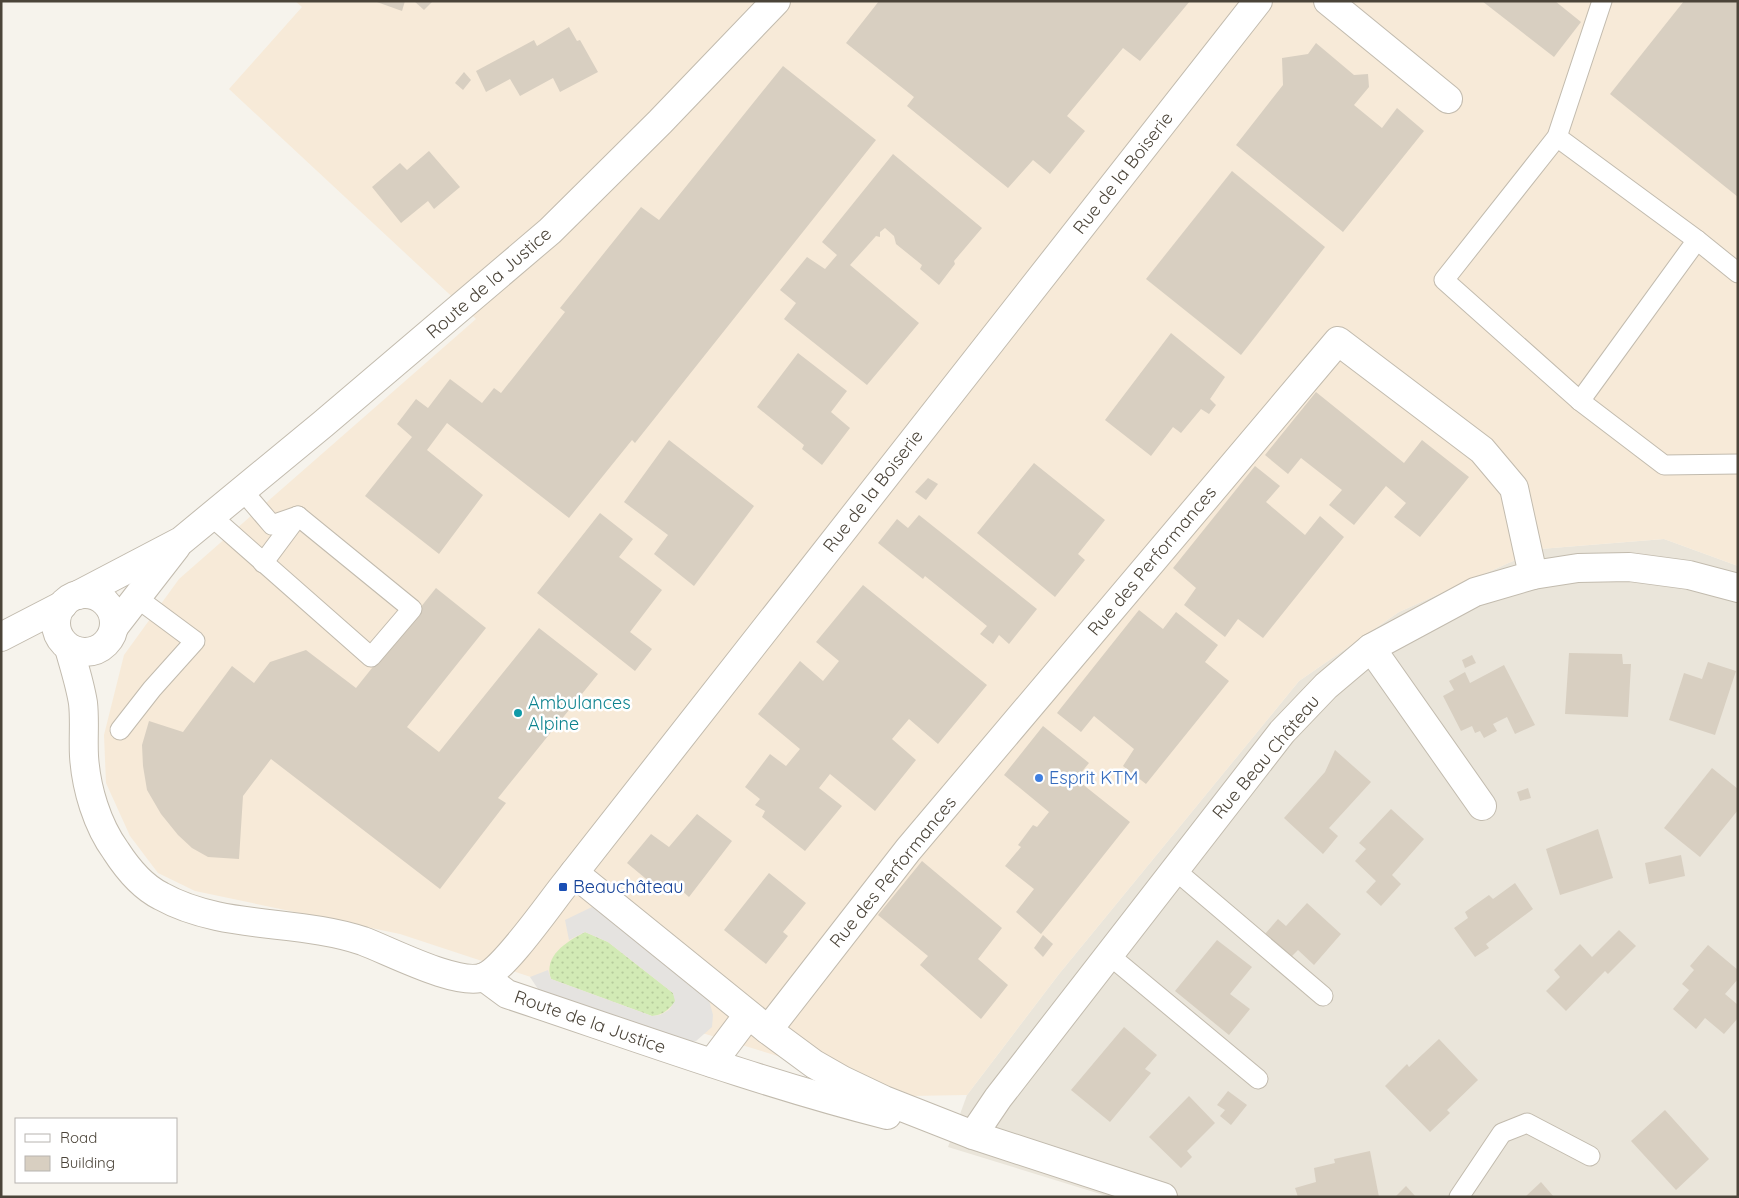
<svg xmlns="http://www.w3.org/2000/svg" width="1739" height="1198" viewBox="0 0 1739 1198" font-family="Quicksand,sans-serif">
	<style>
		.residential { fill: #eae5da }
		.commercial { fill: #f7ead8 }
		.grass { fill: url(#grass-dots) }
		.parking { fill: #e5e3e0 }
		.building { fill: #d8cfc1 }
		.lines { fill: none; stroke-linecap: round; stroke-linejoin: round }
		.service-casing { stroke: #c2bbae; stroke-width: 21 }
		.minor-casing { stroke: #c2bbae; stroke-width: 30 }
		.service { stroke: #fff; stroke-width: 19 }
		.minor { stroke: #fff; stroke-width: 28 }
		.culture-dot { fill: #0f9aa8; stroke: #fff; stroke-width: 2 }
		.shop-dot { fill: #3f7fe0; stroke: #fff; stroke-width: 2 }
		.transit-dot { fill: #1a4fb4; stroke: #fff; stroke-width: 2 }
		.labels { text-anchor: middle; stroke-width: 5; stroke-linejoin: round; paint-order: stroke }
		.street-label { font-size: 18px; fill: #4b4439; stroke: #fff }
		.culture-label { font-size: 18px; fill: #0d838f; stroke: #fff; text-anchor: start }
		.shop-label { font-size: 18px; fill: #366cbe; stroke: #fff; text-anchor: start }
		.transit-label { font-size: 18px; fill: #164399; stroke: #fff; text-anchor: start }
	</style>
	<defs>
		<pattern id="grass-dots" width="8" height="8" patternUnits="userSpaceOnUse" patternTransform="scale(1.25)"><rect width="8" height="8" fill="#d2eab5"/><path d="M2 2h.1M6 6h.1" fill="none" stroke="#b6ca9c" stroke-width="1.8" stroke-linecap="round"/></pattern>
	</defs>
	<rect width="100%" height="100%" fill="#f6f3ec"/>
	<polygon class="residential" points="1664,539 1738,566 1738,1197 1110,1197 948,1147 967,1095 1059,974 1299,681 1399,612 1540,549"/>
	<polygon class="commercial" points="295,1 1738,1 1738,566 1664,539 1540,549 1399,612 1299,681 1059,974 967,1095 910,1096 689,1029 400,934 195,891 158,873 130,836 106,783 104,735 124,655 179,579 476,319 229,89 302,7"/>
	<path class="grass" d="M585 932 608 942 673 993 676 1001C668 1010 663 1015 652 1016L551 979C543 956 566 942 585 932Z"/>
	<polygon class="parking" points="596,905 709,1000 713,1015 712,1027 696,1041 679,1044 546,998 538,989 530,977 548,970 551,979 652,1016 660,1015 669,1010 675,1001 673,993 608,942 585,932 569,940 565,920"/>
	<g class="building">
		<polygon points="374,1 405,1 402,11"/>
		<polygon points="414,1 433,1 424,10"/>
		<polygon points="879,1 1190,1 1140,61 1123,48 1067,116 1085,131 1050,174 1033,160 1008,188 907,106 914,97 846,43"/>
		<polygon points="1482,1 1555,1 1581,22 1554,57"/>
		<polygon points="1684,1 1738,1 1738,197 1610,94"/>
		<polygon points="569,27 577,41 580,40 598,72 560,92 553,78 520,96 510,79 486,92 476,71 534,40 537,46"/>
		<polygon points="1316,43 1354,75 1368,74 1369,87 1354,105 1382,128 1397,108 1424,131 1343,232 1236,145 1283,85 1282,58 1308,54"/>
		<polygon points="783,66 876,140 635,443 632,440 569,518 447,423 427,450 483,495 439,554 365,496 412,437 397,424 416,399 428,408 450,379 482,403 494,388 501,393 565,312 560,308 641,207 659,220"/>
		<polygon points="464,72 471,80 463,90 455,83"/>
		<polygon points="429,151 460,187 434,209 428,201 401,223 372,187 400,163 407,170"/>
		<polygon points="893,154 982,228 954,261 955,264 939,285 920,269 922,265 896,244 894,236 885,228 880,232 880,237 876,236 850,265 919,323 867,385 784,319 796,303 780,290 807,257 825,269 837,255 822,242"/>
		<polygon points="1232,171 1325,247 1241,355 1146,279"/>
		<polygon points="1171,333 1225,377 1210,399 1216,405 1209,414 1201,409 1181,433 1173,427 1151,456 1105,420"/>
		<polygon points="798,353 847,391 831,412 850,428 822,465 802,449 804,445 757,407"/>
		<polygon points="1316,392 1404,463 1422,440 1469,477 1420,537 1394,517 1406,503 1386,486 1354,525 1329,505 1342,490 1301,458 1288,474 1265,455"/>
		<polygon points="669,440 754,506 694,586 654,554 668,535 624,502"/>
		<polygon points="1034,463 1105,520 1078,554 1085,560 1055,597 977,533"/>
		<polygon points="1255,466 1280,486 1266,502 1305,535 1320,516 1344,537 1263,638 1238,619 1225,637 1184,605 1196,588 1173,568"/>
		<polygon points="928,478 938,484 926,500 915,492"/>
		<polygon points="600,513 633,539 619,557 662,590 630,632 652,649 635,671 537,593"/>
		<polygon points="919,515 1037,609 1009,644 999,635 993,644 980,634 987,626 925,576 923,579 878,543 897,519 908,528"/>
		<polygon points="863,585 987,685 938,744 909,719 892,739 916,760 875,811 830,774 819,788 842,806 805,851 762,817 765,811 755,805 760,799 745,787 770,754 786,766 800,749 758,714 800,661 823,681 839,661 816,642"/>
		<polygon points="436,588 486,628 407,727 439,752 539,628 598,674 498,798 506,803 440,889 271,759 243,796 239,859 208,857 192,848 178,835 161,814 147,790 143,766 142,745 149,721 183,732 232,666 254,683 270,662 306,650 356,688"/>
		<polygon points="1139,610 1163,629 1176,612 1218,645 1205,662 1229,681 1146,784 1123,766 1134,749 1094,716 1081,732 1057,713"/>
		<polygon points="1569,653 1622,654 1623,664 1631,664 1628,717 1565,714"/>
		<polygon points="1472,655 1476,663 1465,668 1462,660"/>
		<polygon points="1708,662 1736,671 1715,735 1669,720 1684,673 1702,679"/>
		<polygon points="1504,665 1535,725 1515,734 1507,717 1493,724 1497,731 1484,738 1480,731 1475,733 1472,726 1461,731 1443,696 1454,690 1449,681 1465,672 1470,683"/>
		<polygon points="1043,726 1089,763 1076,779 1130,822 1041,934 1016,912 1034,889 1005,866 1021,847 1018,845 1033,825 1037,827 1049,812 1004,775"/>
		<polygon points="1335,750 1371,782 1329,828 1338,836 1323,854 1284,818 1325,772"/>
		<polygon points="1712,768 1738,789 1738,810 1700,857 1664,828"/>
		<polygon points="1528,788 1531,798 1520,801 1517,792"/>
		<polygon points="1391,809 1424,839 1392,875 1401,884 1381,906 1366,892 1376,881 1355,861 1366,849 1359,843"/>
		<polygon points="697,814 732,841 689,897 672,882 663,893 627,863 651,834 669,847"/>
		<polygon points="1598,829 1613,878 1560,895 1546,849"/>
		<polygon points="1681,855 1685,876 1649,884 1645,863"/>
		<polygon points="922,861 1002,928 978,959 1008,985 981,1019 920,965 928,956 878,915"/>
		<polygon points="769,873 806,903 783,932 788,936 766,964 724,930"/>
		<polygon points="1515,883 1533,909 1486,944 1489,948 1475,957 1454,928 1468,918 1465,912 1489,895 1493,899"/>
		<polygon points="1307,903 1341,934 1314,965 1298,950 1291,957 1265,934 1278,919 1286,926"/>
		<polygon points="1619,930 1636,946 1608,974 1605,971 1566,1011 1546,991 1560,977 1554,970 1580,944 1592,957"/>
		<polygon points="1043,935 1053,944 1043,957 1034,948"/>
		<polygon points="1217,940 1252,967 1230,994 1250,1009 1229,1035 1175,991"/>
		<polygon points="1708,945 1738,970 1738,979 1725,994 1738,1005 1738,1018 1724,1034 1705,1018 1696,1029 1673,1009 1689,990 1682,984 1694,970 1690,966"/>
		<polygon points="1124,1027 1157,1055 1145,1069 1151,1073 1110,1122 1071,1090"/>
		<polygon points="1439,1039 1478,1080 1447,1110 1450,1113 1430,1132 1385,1086 1407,1064 1409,1067"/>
		<polygon points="1228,1091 1247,1105 1231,1125 1220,1116 1225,1110 1217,1105"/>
		<polygon points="1189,1096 1215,1123 1187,1151 1192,1157 1181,1168 1149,1137"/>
		<polygon points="1665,1110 1709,1159 1676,1190 1631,1141"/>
		<polygon points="1370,1151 1379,1197 1298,1197 1295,1188 1316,1182 1314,1168 1335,1163 1334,1159"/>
		<polygon points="1541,1182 1554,1197 1525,1197"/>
		<polygon points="1406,1186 1416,1197 1395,1197"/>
	</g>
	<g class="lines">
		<defs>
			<g id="service">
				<polyline points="1602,1 1557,137 1444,280 1580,401 1664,465 1738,464"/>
				<polyline points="1557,137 1697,240 1580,401"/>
				<polyline points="1697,240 1738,273"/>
				<polyline points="211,516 371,657 412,609 298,516 272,525 242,490"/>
				<polyline points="263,563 298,516"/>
				<polyline points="120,730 152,689 195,641 137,598"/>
				<polyline points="1175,870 1323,996"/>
				<polyline points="1109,955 1258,1079"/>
				<polyline points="1459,1197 1502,1133 1527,1123 1590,1156"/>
			</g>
			<g id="minor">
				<polyline points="1328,1 1448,99"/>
				<circle cx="85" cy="623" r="29"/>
				<polyline points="78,595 181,541 323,424 550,231 660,122 776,1"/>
				<polyline points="114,627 176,547"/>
				<polyline points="1,637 63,605"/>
				<path d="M69 648C74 666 80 684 83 703 85 720 83 738 84 756 86 788 97 825 116 851 127 868 143 887 161 896 222 930 298 919 363 941 390 951 458 987 484 977 504 969 548 906 563 887L1258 1"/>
				<polyline points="1371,648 1482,806"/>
				<polyline points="574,873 768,1030 814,1064 842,1080 884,1100 973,1135 1163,1197"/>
				<path d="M484 977 507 994C633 1036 758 1082 887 1115"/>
				<polyline points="768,1030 908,850 1338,341 1482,450 1514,488 1533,575"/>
				<polyline points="712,1063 748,1015"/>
				<polyline points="973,1135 998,1098 1282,732 1326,686 1371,648 1475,592 1533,575 1578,568 1629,567 1689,575 1738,588"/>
			</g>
		</defs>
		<use href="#service" class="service-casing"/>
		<use href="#minor" class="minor-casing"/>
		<use href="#service" class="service"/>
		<use href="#minor" class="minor"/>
	</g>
	<circle class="culture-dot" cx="518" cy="713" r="5"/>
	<circle class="shop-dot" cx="1039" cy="778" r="5"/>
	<rect class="transit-dot" x="558" y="882" width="10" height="10" rx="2.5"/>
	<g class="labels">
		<g class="street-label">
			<text transform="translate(1123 173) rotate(-52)" y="6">Rue de la Boiserie</text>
			<text transform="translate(489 283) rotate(-41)" y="6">Route de la Justice</text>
			<text transform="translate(873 491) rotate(-52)" y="6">Rue de la Boiserie</text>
			<text transform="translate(1152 561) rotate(-50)" y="6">Rue des Performances</text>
			<text transform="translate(1266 757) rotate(-50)" y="6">Rue Beau Château</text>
			<text transform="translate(893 872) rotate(-51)" y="6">Rue des Performances</text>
			<text transform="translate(590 1022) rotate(19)" y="6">Route de la Justice</text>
		</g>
		<g class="culture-label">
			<text x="528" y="709">Ambulances<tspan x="528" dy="21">Alpine</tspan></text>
		</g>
		<g class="shop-label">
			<text x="1049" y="784">Esprit KTM</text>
		</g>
		<g class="transit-label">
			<text x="573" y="893">Beauchâteau</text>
		</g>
	</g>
	<rect width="1739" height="1198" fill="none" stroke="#4b4439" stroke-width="5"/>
	<rect x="15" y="1118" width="162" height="65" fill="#ffffff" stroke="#b7b4b0"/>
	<rect x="25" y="1134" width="25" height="8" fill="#ffffff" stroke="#b7b4b0"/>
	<text x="60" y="1143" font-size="15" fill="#4b4439">Road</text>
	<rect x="25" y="1156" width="25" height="15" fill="#d8cfc1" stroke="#b7b4b0"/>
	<text x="60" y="1168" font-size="15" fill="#4b4439">Building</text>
</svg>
